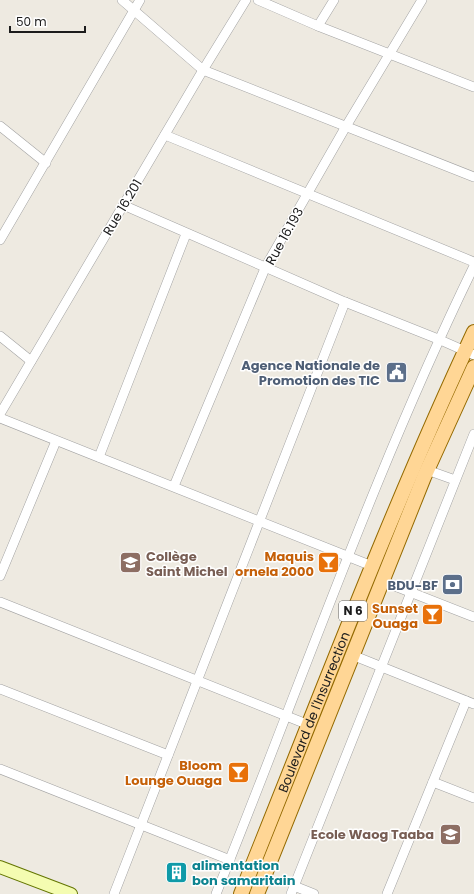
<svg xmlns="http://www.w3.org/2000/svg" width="474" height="894" viewBox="0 0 474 894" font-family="Poppins,sans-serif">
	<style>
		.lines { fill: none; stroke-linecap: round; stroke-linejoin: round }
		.minor-casing { stroke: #a3a3a3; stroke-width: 10 }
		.secondary-casing { stroke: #637501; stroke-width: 14 }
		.primary-casing { stroke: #946a00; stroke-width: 16 }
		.minor { stroke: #fff; stroke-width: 9 }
		.secondary { stroke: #f4fcb1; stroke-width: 12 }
		.primary { stroke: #ffd695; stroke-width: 14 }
		.labels { text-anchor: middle; stroke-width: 3; stroke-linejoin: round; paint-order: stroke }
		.shield { fill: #fff; stroke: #606060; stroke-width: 1 }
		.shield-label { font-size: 12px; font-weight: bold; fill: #1c1c1c }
		.street-label { font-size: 13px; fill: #1c1c1c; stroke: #fff }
		.service-label { font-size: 13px; font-weight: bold; fill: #4e5e75; stroke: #fff; text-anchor: end }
		.education-label { font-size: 13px; font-weight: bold; fill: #785e54; stroke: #fff; text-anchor: start }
		.food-label { font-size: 13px; font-weight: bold; fill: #c56008; stroke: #fff; text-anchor: end }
		.culture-label { font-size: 13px; font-weight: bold; fill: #0d838f; stroke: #fff; text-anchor: start }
	</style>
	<rect width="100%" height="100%" fill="#eeeae1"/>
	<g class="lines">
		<defs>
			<g id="minor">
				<polyline points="122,0 203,70 474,177"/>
				<polyline points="258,0 318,26 474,87"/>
				<polyline points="318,26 334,0"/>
				<polyline points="0,126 46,163"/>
				<polyline points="165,135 474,262"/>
				<polyline points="123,205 345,302 438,339 474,355"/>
				<polyline points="0,240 140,0"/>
				<polyline points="0,336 31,361"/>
				<polyline points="0,414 203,70 246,0"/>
				<polyline points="0,418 372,566"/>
				<polyline points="99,457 186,234"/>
				<polyline points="427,470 455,480"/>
				<polyline points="174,486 266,266 345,128 422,0"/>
				<polyline points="0,576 56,441"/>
				<polyline points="382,581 474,617"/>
				<polyline points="0,602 309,725"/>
				<polyline points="352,655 474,704"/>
				<polyline points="0,689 168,755"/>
				<polyline points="0,769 230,860"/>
				<polyline points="433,782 474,798"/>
				<polyline points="294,886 314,894"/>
				<polyline points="114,894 345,302"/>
				<path d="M216 894C301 684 375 469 474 266"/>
				<polyline points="291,894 474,434"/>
				<polyline points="387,894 466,701"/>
			</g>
			<polyline id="secondary" points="0,867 71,894"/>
			<g id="primary">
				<path id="s1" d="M241 894C317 706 388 516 474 332"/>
				<polyline points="257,894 424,477 474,367"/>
			</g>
		</defs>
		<use href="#minor" class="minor-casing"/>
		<use href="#secondary" class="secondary-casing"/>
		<use href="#primary" class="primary-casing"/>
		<use href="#minor" class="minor"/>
		<use href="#secondary" class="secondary"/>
		<use href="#primary" class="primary"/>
	</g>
	<defs>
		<symbol id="civic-square" viewBox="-11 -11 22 22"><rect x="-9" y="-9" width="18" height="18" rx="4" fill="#5c6f8a" stroke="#fff"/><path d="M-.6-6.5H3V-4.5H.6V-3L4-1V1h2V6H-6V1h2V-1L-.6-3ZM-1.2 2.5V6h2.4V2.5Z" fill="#fff"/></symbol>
		<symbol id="school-square" viewBox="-11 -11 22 22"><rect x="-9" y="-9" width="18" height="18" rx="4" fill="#8d6e63" stroke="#fff"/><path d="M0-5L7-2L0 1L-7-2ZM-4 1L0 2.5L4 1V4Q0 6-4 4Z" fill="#fff"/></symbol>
		<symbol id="bar-square" viewBox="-11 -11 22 22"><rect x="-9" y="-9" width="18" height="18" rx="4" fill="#e8710a" stroke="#fff"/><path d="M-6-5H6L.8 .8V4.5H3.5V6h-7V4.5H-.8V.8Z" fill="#fff"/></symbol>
		<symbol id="bank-square" viewBox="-11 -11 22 22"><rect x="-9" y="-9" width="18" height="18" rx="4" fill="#5c6f8a" stroke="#fff"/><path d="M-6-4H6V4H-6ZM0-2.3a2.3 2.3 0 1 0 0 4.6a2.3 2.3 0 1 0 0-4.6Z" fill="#fff"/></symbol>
		<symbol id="building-square" viewBox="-11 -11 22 22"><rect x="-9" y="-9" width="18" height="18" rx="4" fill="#0f9aa8" stroke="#fff"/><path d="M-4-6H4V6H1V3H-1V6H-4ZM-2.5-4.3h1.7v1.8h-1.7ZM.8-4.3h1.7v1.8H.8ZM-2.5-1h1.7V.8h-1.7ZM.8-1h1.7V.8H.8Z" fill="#fff"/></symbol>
	</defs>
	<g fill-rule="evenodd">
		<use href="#civic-square" x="384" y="360" width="25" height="25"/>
		<use href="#school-square" x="118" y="550" width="25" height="25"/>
		<use href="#bar-square" x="316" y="550" width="25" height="25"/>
		<use href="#bank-square" x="440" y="572" width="25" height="25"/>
		<use href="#bar-square" x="420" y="602" width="25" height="25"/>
		<use href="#bar-square" x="226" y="760" width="25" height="25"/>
		<use href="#school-square" x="438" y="822" width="25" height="25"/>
		<use href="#building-square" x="164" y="860" width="25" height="25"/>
	</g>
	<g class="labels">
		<rect class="shield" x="339" y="601" width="28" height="20" rx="3"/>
		<g class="shield-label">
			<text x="353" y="615">N 6</text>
		</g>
		<g class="street-label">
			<text transform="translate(122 207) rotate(-59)" y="5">Rue 16.201</text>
			<text transform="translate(284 236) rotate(-61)" y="5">Rue 16.193</text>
			<text dy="5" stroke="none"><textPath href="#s1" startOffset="196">Boulevard de l'Insurrection</textPath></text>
		</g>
		<g class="service-label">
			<text x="380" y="370">Agence Nationale de<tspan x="380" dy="15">Promotion des TIC</tspan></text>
			<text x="438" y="590">BDU-BF</text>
		</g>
		<g class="education-label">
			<text x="146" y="561">Collège<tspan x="146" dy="15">Saint Michel</tspan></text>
			<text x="434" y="839" text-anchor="end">Ecole Waog Taaba</text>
		</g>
		<g class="food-label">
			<text x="314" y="561">Maquis<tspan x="314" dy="15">ornela 2000</tspan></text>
			<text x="418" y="613">Sunset<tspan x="418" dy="15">Ouaga</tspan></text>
			<text x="222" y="770">Bloom<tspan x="222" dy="15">Lounge Ouaga</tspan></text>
		</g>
		<g class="culture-label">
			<text x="192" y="870">alimentation<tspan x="192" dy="15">bon samaritain</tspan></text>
		</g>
	</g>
	<path d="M10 26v6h75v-6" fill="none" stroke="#1c1c1c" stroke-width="2"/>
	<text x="16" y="26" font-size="12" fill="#1c1c1c" stroke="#ffffff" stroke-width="3" paint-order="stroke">50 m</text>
</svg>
